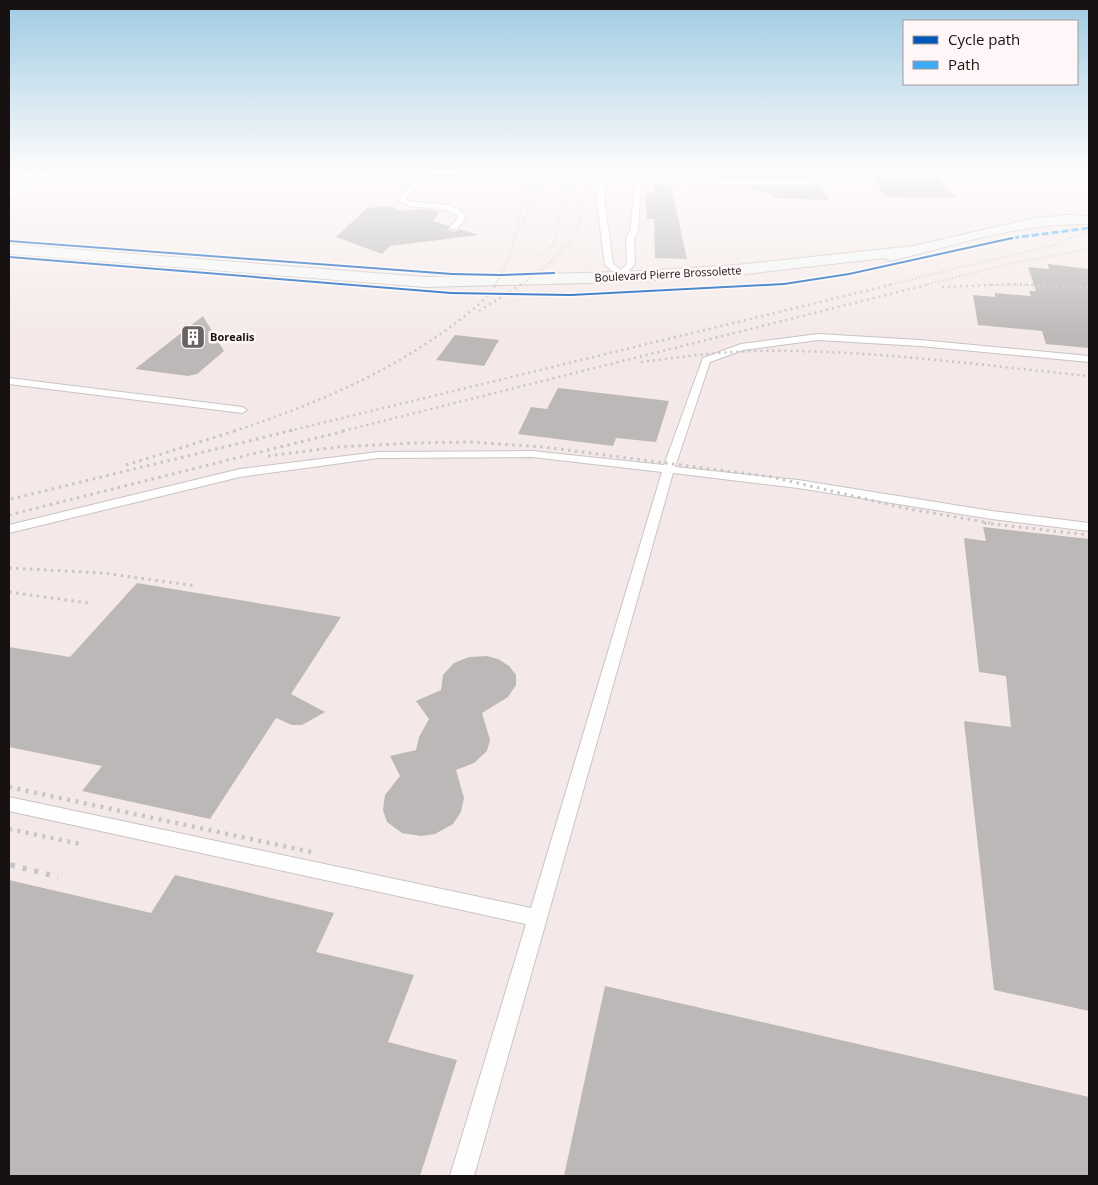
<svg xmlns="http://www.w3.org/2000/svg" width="1098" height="1185" viewBox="0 0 1098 1185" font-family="'Open Sans',sans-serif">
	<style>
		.built { fill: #f4e9e8 }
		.building { fill: #bcb8b8 }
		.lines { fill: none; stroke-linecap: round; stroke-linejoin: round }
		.lane-casing { stroke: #c8c4c3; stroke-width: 2 }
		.street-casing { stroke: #c8c4c3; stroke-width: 2 }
		.secondary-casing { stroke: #c8c4c3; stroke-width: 2 }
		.lane { fill: #fffefe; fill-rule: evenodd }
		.street { fill: #fffefe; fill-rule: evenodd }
		.secondary { fill: #f4f6f4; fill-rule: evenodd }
		.rail-far4 { stroke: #c7c6c6; stroke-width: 2; stroke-dasharray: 1 2.5; stroke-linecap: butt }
		.rail-far3 { stroke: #c7c6c6; stroke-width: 2.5; stroke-dasharray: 2 4; stroke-linecap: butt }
		.rail-far2 { stroke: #c7c6c6; stroke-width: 3; stroke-dasharray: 2.5 4.5; stroke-linecap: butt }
		.rail-far1 { stroke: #c7c6c6; stroke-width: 4.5; stroke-dasharray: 3 5.5; stroke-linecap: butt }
		.rail { stroke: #c7c6c6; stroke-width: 5.5; stroke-dasharray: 4 8; stroke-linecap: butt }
		.quiet { stroke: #3fa9f5; stroke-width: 3; stroke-dasharray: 7 3; stroke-linecap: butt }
		.cycleway-casing { stroke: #fff7f7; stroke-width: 3 }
		.cycleway { fill: #0057b8; fill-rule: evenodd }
		.labels { text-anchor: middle; stroke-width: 5; stroke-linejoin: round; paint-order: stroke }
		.far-street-label { font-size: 11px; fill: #171111; stroke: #fff7f7 }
		.far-poi-label { font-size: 11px; font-weight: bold; fill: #171111; stroke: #fff7f7; text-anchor: start }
	</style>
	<rect width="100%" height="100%" fill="#fdf9f9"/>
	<polygon class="built" points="59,172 1089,172 1089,1176 9,1176 9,197"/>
	<g class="building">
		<polygon points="721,172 812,172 816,179 720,179"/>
		<polygon points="869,172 933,172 956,198 885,197"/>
		<polygon points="653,185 671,185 687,259 655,258 654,219 647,219 645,193 653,194"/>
		<polygon points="739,186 820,186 829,200 775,198 773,194"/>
		<polygon points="390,206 402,211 420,209 440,211 433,221 449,226 448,230 455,232 459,229 479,235 390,246 382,254 336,237 367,208"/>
		<polygon points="1048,264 1089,269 1089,348 1046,344 1042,331 978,325 973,295 995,297 995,293 1031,296 1029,291 1036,291 1028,267 1049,269"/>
		<polygon points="203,316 224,351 197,374 188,376 135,369"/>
		<polygon points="455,335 499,340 484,366 436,360"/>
		<polygon points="558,388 669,401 656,442 616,438 613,446 518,434 531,407 547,409"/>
		<polygon points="983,527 1089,539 1089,1011 994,990 964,721 1011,727 1006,676 979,672 964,538 986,541"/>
		<polygon points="137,583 341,617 291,694 325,712 302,725 292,725 276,718 210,819 82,791 102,766 9,747 9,647 70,657"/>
		<polygon points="487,656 498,659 509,666 516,675 516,685 508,697 482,713 490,740 487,751 474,763 456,770 464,798 461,812 453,824 435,834 421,836 402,833 387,822 383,810 385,795 400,776 390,756 416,750 419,737 429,719 416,701 441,690 443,675 454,663 469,657"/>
		<polygon points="175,875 334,913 316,952 414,975 388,1042 457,1060 420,1176 9,1176 9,880 151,913"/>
		<polygon points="605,986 1089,1097 1089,1176 564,1176"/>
	</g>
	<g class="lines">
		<defs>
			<g id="lane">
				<path d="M425 172 428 174 407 196V200C426 206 449 199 465 214V219L456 230 449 228 457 219V215C440 203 413 212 399 201L402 195Z"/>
				<path d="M839 172H845V176L840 181 816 185 641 183 638 231 634 238 635 264 626 274V279H623L605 265 597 203 599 180 816 181 836 178ZM604 183H635L630 231 626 238 627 264 621 270 613 264 605 203Z"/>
				<polygon points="818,334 920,340 1089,356 1089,362 920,346 818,340 743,350 710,362 675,467 798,480 992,511 1089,523 1089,531 992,519 798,488 673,473 474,1176 450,1176 526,924 9,811 9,797 531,908 662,472 532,457 378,458 240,477 9,533 9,525 240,469 378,452 532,451 664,465 703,358 741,344"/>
				<polygon points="9,378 242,407 247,410 242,413 9,384"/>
			</g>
			<g id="street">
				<polygon points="24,172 41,172 39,175 9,188 9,179"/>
				<polygon points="378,172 457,172 466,173 468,176 461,180 385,176"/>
			</g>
			<path id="secondary" d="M1068 215 1089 216V224C1022 222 956 245 891 261L884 258 737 275 623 282 425 287 9 254V244L425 277 623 272 737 265 913 246 1036 218Z"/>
		</defs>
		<use href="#lane" class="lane-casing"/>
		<use href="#street" class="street-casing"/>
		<use href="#secondary" class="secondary-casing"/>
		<use href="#lane" class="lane"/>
		<use href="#street" class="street"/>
		<use href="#secondary" class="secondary"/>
		<g class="rail-far4">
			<polyline points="567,174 581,211"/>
			<polyline points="575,190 576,172"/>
			<polyline points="531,209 553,172"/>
			<polyline points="519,230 529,211 534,175"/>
			<polyline points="541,258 553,245 561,213 567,172"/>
			<path d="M495 285C516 252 520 209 528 172"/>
			<polyline points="521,285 547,266 569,243 578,227 585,197 602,172"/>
			<polyline points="888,285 1053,245 1089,231"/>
			<polyline points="925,285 1009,264 1089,249"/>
			<polyline points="989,285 1037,285"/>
		</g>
		<g class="rail-far3">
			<polyline points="942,287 1017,284 1089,288"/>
			<polyline points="479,311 522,284"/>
			<path d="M641 362C679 357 717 352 755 351 867 349 978 365 1089 376"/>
			<path d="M234 431C311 406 384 375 449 328 466 315 485 302 496 284"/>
			<polyline points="289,431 894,284"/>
			<polyline points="343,431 930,284"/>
		</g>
		<g class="rail-far2">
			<polyline points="268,456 338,447 414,443 470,442 544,447 772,477 904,508 990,523"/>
			<polyline points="126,465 238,430"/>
			<polyline points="11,499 294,430"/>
			<polyline points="9,515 348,430"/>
			<polyline points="984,523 1089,535"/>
			<polyline points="9,568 103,573 197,586"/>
			<polyline points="9,592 88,603"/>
		</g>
		<g class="rail-far1">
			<polyline points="9,787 316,853"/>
			<polyline points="9,829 80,844"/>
			<polyline points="9,865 16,867"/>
		</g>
		<polyline class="rail" points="11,865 58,877"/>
		<polyline class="quiet" points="1012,238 1089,228"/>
		<defs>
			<g id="cycleway">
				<polygon points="383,172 461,175 463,176 461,177 385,173"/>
				<polygon points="1012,237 1014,238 1013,239 849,275 784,285 571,296 451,294 9,258 9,256 451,292 571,294 784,283 849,273"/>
				<polygon points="9,240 452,273 500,274 554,272 556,273 554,274 500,276 452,275 9,242"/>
			</g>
		</defs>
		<use href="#cycleway" class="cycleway-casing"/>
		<use href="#cycleway" class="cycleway"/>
	</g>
	<linearGradient id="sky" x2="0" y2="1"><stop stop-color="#9fcbe3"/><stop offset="0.51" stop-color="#fefcfc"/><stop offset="1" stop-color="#fefcfc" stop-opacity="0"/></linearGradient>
	<rect width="1098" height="338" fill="url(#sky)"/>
	<defs>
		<symbol id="building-square" viewBox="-11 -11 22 22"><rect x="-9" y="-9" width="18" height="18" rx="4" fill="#686262" stroke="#fff7f7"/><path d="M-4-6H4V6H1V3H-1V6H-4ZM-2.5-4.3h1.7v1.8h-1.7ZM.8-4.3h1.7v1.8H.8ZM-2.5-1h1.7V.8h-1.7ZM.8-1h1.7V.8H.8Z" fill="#fff"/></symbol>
	</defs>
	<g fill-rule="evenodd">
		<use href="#building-square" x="179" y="323" width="28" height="28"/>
	</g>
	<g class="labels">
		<g class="far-street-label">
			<text transform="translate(668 274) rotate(-3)" y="4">Boulevard Pierre Brossolette</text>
		</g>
		<g class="far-poi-label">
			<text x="210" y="341">Borealis</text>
		</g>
	</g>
	<rect width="1098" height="1185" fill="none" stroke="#171111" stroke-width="20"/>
	<rect x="903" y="20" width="175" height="65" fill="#fff7f7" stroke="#a29b9b"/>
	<rect x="913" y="36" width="25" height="8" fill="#0057b8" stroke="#a29b9b"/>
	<text x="948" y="45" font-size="15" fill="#171111">Cycle path</text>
	<rect x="913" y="61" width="25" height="8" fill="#3fa9f5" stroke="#a29b9b"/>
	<text x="948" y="70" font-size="15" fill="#171111">Path</text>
</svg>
